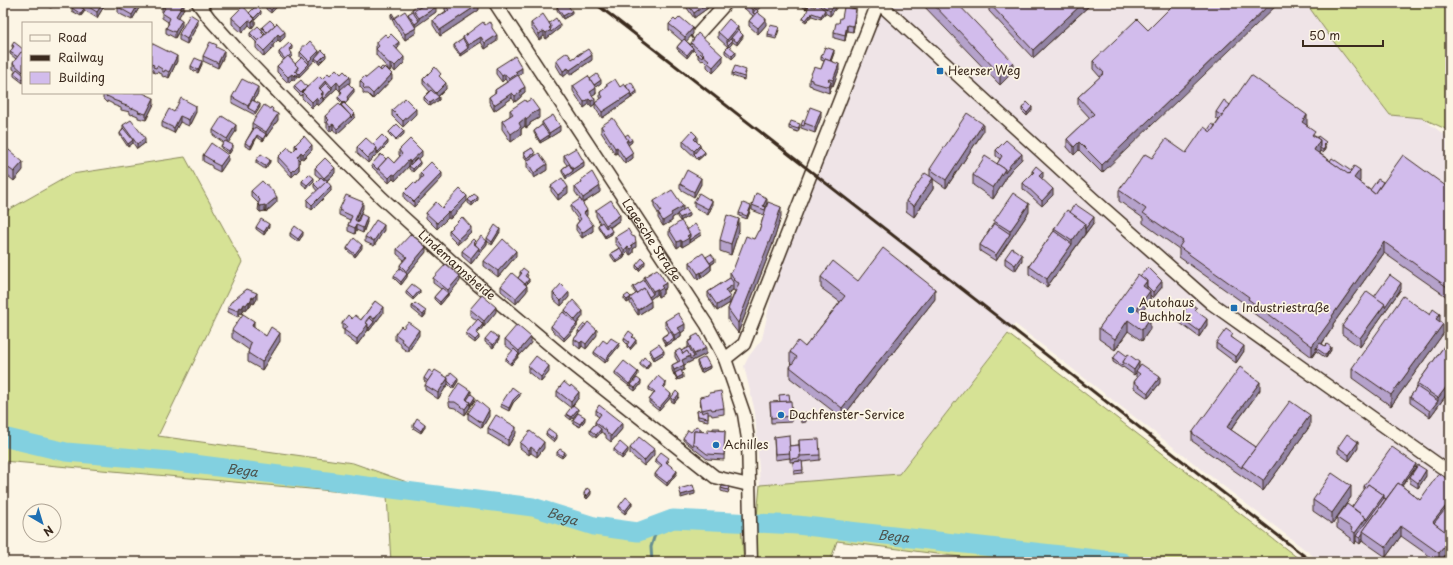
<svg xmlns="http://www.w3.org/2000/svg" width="1453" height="565" viewBox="0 0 1453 565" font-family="'Playpen Sans',sans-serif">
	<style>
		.built { fill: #efe4e7 }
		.grass { fill: #d6e295; stroke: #88865a }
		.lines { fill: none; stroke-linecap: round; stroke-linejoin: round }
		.stream { stroke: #668e92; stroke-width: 3 }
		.river { stroke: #82d0e0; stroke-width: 19 }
		.minor-casing { stroke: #3b2a1e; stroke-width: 15 }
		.minor { stroke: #fcf5e5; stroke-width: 12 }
		.rail { stroke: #3b2a1e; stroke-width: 3 }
		.wall { fill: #b5a2cb; stroke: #3b2a1e }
		.shaded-wall { fill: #9384a5; stroke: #3b2a1e }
		.building { fill: #d2bcec; stroke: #3b2a1e }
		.poi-dot { fill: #1f6fb2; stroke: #fcf5e5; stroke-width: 1.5 }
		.labels { text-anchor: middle; stroke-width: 3.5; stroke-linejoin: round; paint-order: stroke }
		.poi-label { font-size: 12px; fill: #3b2a1e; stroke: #fcf5e5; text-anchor: start }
		.street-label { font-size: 12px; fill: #3b2a1e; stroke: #fcf5e5 }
		.water-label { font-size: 13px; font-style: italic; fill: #4d544e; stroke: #fcf5e5 }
	</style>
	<rect width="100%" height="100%" fill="#fcf5e5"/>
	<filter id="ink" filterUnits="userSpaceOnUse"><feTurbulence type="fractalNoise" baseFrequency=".025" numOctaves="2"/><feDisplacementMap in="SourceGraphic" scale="8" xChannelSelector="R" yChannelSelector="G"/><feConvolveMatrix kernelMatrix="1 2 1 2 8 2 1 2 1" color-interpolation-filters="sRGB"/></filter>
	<g filter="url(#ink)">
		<polygon class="built" points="882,3 1306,3 1334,42 1390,115 1422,118 1450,139 1450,562 1321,562 1015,324 899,474 760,485 755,412 744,366 749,356 762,339 774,285"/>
		<g class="grass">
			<polygon points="1306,3 1450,3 1450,131 1422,118 1390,115 1334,42"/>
			<polygon points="185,157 242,262 158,436 353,463 421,487 389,496 534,512 595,531 639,538 676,525 741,526 744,562 391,562 387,496 3,461 3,213 72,174"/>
			<polygon points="1008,334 1303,562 999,562 837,541 830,562 757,562 755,538 760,485 899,474"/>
		</g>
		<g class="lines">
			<polyline class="stream" points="652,562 651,547 658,525"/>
			<path class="river" id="s1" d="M3 437 66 452 170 461 533 507 594 526 638 532 673 519 797 525 1122 562"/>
			<defs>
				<g id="minor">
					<path id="s2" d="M198 3 209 18 242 55 335 151 382 198 471 279 570 362 715 477 749 485"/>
					<path id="s3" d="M495 3 707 325 725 359 744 414 748 439 751 562"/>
					<polyline points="879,3 1093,199 1211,303 1450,473"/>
					<polyline points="698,34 726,3"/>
					<polyline points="725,359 744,344 878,3"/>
				</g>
			</defs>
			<use href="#minor" class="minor-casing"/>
			<use href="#minor" class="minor"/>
			<polyline class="rail" points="595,3 1312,562"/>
		</g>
		<g class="wall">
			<polygon points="42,3 54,3 51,8"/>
			<polygon points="82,3 106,3 97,18 84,10 84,12 81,16 72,11 72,8 82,8"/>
			<polygon points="142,3 132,20 118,13 118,7"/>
			<polygon points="687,3 708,8 694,18 687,8"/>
			<polygon points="744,3 764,3 757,10 766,25 758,34 749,26 749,21 753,16 744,8"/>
			<polygon points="797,3 810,3 806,9"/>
			<polygon points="840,3 830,16 825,13 821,19 812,16 811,18 810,18 806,22 803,20 803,17 815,7 820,7 820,4"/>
			<polygon points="921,3 957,3 1013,72 1000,85"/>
			<polygon points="989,3 1092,3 1033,58 989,11"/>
			<polygon points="445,5 479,10 440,36 433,25 433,20 446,11 445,10"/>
			<polygon points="162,6 184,8 178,18 182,25 175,38 166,33 166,28 168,26 168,22 162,18"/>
			<polygon points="266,6 278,6 271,13 266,9"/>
			<polygon points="557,7 572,14 563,19 557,10"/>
			<polygon points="412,9 436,12 415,26 416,33 405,40 394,24 394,22 391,17 391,14 395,18 408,16 408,14 412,12"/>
			<polygon points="249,13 261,14 255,20 255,24 252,28 249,25 242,33 232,24 232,17"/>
			<polygon points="856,15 853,32 847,31 845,41 834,38 834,32 839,23 842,18"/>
			<polygon points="676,21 693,34 686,41 691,45 691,43 723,62 713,73 707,67 707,64 703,60 702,61 698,58 698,55 693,50 687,58 677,49 677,47 682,41 669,30 669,24"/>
			<polygon points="531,23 549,23 560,28 546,39 544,36 539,40 531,28"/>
			<polygon points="198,24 187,44 179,40 179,34"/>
			<polygon points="485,25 492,28 497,41 485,49 481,42 460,56 454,48 454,45 463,39 463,37"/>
			<polygon points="262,27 285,37 280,42 278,40 273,45 273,48 264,57 256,48 256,42 250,36 250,33 262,34 264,35 266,34 262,30"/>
			<polygon points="779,30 776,39 768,37 768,34"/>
			<polygon points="1148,30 1102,173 1079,150 1074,155 1067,147 1067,139 1090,118 1078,105 1078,97 1100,77 1093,69 1093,61"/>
			<polygon points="718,32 743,37 737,45 731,41 732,44 729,47 736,55 732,59 725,53 725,50 728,47 718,38"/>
			<polygon points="376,42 399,47 397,49 404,63 395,72 392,68 390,71 376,55"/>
			<polygon points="151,43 177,61 169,78 165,76 164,77 162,76 162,74 157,72 156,73 153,72 153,70 151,69"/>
			<polygon points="12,45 23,49 23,83 14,76 14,73 16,71 13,69 13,63 16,59 10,54 10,52 13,48 12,47"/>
			<polygon points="292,49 290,51 292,56 290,58 295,64 301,58 300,57 300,52 319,54 326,57 319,64 315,60 299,77 297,75 297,78 294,81 292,79 288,83 277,72 277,66 284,60 279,55 279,52"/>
			<polygon points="834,53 831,61 839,70 833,86 831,85 831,87 829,93 812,87 812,86 809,85 809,79 821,69 824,61 821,60 821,57"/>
			<polygon points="577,55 592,60 570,75 568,73 563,77 556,65 556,60 572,59 577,56"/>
			<polygon points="203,56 224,56 218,68 203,61"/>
			<polygon points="202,64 198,73 191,69 191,66"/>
			<polygon points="496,68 522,73 518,76 525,92 521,95 521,97 515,102 512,98 494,111 489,102 489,97 495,93 495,90 507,82 505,79 502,82 496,74"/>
			<polygon points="746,72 744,80 732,76 732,73"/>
			<polygon points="330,75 350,82 349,84 354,92 348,98 348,101 345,104 355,117 337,134 333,129 330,132 327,128 327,123 325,122 325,116 343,104 338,99 338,97 341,94 340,91 337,88 318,106 316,104 312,108 302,98 302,94 301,96 294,89 294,86 307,87"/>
			<polygon points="366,78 392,79 373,99 368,94 365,94 363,93 363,90 360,87 360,81"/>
			<polygon points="441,78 446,89 438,97 439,100 430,106 424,100 424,97 430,92 423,84 423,79"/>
			<polygon points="590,79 601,83 595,87 596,93 592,95 595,104 591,107 589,104 584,108 573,91 573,86"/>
			<polygon points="606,85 620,87 626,86 637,94 602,118 595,108 595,103 601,99 600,97 600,92 606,88"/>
			<polygon points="258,93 254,100 260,107 255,115 232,103 232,97"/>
			<polygon points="103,94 154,104 146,120 138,118 138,116 133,114 132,115 130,114 130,112 121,110 121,108 113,105 113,104 107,101 107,103 103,99"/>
			<polygon points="1230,105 1307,125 1315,136 1326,144 1325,146 1325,149 1323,153 1320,151 1319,153 1360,181 1359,182 1370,190 1383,182 1450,189 1450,299 1384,253 1333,324 1333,327 1322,344 1331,350 1326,358 1316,351 1312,357 1248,309 1248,306 1179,257 1179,249 1143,223 1143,218 1119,201 1119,190 1152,158 1186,153 1208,130 1215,126 1219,120 1216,118 1216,112"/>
			<polygon points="1022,108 1032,110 1027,116 1022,111"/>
			<polygon points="392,110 416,114 403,127 392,116"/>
			<polygon points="510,110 539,118 530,123 530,125 526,128 525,126 521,129 521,135 511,142 502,129 502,121 510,116"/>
			<polygon points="273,111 278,120 263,141 257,137 251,149 245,146 245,143 253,129 252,128 252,123"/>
			<polygon points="174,112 196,112 189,126 180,122 174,133 162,127 162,122"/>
			<polygon points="821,117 815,133 801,128 801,125 805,121"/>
			<polygon points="542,122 560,131 540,143 534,133 534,131 542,125"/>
			<polygon points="123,125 145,143 137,149 133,143 128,147 120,135 120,133 123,129"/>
			<polygon points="601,126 625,136 632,142 628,145 633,158 625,164 617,153 615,154 601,132"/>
			<polygon points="789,126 800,127 798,132 789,129"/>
			<polygon points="213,130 236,131 228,142 233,148 229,154 221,148 221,146 223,142 213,135"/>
			<polygon points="389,132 404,134 396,141 389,134"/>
			<polygon points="983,132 946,188 933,179 933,189 914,217 906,211 906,201 930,176 930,169"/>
			<polygon points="683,141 697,141 697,142 705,154 698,160 683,146"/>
			<polygon points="373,144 388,144 378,154 377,154 368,163 357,153 357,147"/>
			<polygon points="3,145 23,170 14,181 3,172"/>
			<polygon points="295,145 312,150 303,159 301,158 299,160 299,170 292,177 278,162 278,157 292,152 295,149"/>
			<polygon points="532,148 527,161 524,156 524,153"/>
			<polygon points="399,150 422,156 418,159 420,164 413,172 409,169 409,166 395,181 393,179 389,183 372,167 372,164 386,159 394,163 400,156 399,155"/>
			<polygon points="996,150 1022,159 1011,170 1005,178 1005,180 993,199 973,185 973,175 997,164 1000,159 996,156"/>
			<polygon points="203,155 228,160 220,172 212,168 212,166 203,161"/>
			<polygon points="564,155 584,167 566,179 562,172 562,169 567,165 564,161"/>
			<polygon points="256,160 270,162 265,169 256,163"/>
			<polygon points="527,161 547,170 534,178 527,167"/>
			<polygon points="315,168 335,173 327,181 331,191 312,210 307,206 307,200 317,191 314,187 314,184 320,178 315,174"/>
			<polygon points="1032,171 1043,177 1041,179 1053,195 1042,206 1023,189 1023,183 1032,174"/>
			<polygon points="420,173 442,178 414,207 404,198 404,192 416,184 420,179"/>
			<polygon points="581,180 600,192 583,203 575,192 575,187 581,183"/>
			<polygon points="302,181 314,181 307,188 302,184"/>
			<polygon points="680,184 701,184 694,197 680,189"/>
			<polygon points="551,186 568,193 558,200 551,191"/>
			<polygon points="251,191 277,202 266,212 265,211 260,212 258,210 259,204 251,196"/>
			<polygon points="468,200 478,200 472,206 468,203"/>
			<polygon points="467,201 450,219 448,218 437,229 426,218 426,213"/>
			<polygon points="654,201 683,210 689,216 680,221 677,217 677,215 672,218 672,221 663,226 658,218 658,213 654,207"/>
			<polygon points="694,202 712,206 708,215 694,207"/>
			<polygon points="767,203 765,207 781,217 772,246 738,333 728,320 728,309 735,291 733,290 727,294 730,303 717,311 708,297 708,292 730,278 730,272 733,270 754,239 759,231 764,215 752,210 752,205"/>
			<polygon points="571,205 587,215 586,216 593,231 582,238 576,230 576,225 579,221 571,210"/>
			<polygon points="363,208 357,221 367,222 363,233 356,230 355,234 348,231 348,225 350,220 339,215 339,210"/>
			<polygon points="751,209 747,219 739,216 739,213"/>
			<polygon points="596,210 620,220 610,228 612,234 605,238 598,227 598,225 600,223 596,216"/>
			<polygon points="1029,212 996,261 980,251 980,245 994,223 994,221"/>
			<polygon points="1069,212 1094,222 1047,287 1029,274 1029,266 1054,231 1054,229"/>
			<polygon points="256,227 269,227 264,235 256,229"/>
			<polygon points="669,229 687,230 701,235 682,247 681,245 677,248 669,235"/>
			<polygon points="384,230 374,246 365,242 365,237"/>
			<polygon points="449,230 471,232 458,244 449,235"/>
			<polygon points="739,230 731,255 720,251 720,240"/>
			<polygon points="500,232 492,245 487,241 487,244 471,264 462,256 462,251 475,243 487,241 487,238"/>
			<polygon points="290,233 303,235 298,242 290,236"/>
			<polygon points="615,237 636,247 633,249 633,253 630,255 628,252 624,256 624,258 616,263 611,256 611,253 619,248 615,243"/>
			<polygon points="347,248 362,248 355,257 347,250"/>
			<polygon points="397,249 426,252 407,275 407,277 401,285 394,278 394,276 400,268 400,265 404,260 397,254"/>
			<polygon points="516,256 498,277 484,266 484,261"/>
			<polygon points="1005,258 1022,260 1015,271 1005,264"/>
			<polygon points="690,262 715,262 711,265 711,270 701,278 701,277 698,280 690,268"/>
			<polygon points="645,264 639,271 636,268 636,265"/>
			<polygon points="520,272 528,275 527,277 529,282 526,285 527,291 516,304 501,291 501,286 518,278 520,275"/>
			<polygon points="1140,276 1162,287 1153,298 1150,295 1150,301 1142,312 1150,329 1142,341 1128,331 1115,350 1099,339 1099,328"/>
			<polygon points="644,277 666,288 663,290 663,294 658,297 657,294 650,299 651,307 638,315 630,303 630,301 627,303 624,299 624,297 631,297 636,294 633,290 633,287 644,280"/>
			<polygon points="821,277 858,281 935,299 842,418 790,378 790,367 792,364 790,362 790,352 805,347 840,302 821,288"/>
			<polygon points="433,278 460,281 440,305 434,299 434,297 441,289 433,283"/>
			<polygon points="247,289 257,299 254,304 252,303 250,307 249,306 246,310 244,309 242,314 240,313 238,317 228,312 228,307"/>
			<polygon points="1401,289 1360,347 1342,334 1342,326 1374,297"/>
			<polygon points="406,291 420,293 413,300 406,294"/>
			<polygon points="553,293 569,297 561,306 553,299"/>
			<polygon points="375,301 383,313 369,331 368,330 357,345 344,335 344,330 342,329 342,323 352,319 361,320"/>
			<polygon points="412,306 426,314 423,318 412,309"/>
			<polygon points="470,309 496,312 477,334 479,339 475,343 466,336 466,333 477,321 470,315"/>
			<polygon points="565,310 583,316 577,324 577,327 564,341 551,329 551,326 565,313"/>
			<polygon points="1197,312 1207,325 1199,337 1180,323 1180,317"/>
			<polygon points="665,321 685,330 681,333 681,337 666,346 662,339 662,337 669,332 665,326"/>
			<polygon points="1440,322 1443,334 1391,406 1352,378 1352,368"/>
			<polygon points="254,328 266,336 280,341 262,370 248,362 248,353 249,350 232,338 232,330"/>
			<polygon points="403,328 419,335 408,352 401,347 401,344 395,340 395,334"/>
			<polygon points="578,331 597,335 586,349 582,346 580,349 574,344 574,339 578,334"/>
			<polygon points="634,337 634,338 636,343 630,350 627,347 627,344 624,341 624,338"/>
			<polygon points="692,337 706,354 684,365 684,370 681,372 683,378 677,380 675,375 674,375 672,370 672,365 678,362 675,357 675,352 681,351 688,348 688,342 692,340"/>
			<polygon points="1233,338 1244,351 1236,363 1216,348 1216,343"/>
			<polygon points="1450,338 1450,390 1430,417 1410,403 1410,397 1417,387 1417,384"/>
			<polygon points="485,339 499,340 493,348 485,342"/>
			<polygon points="505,339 531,343 511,365 506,361 506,358 513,351 505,345"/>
			<polygon points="607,343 619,346 605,363 594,354 594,352"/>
			<polygon points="650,350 664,354 654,360 650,353"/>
			<polygon points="1113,359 1139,366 1160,383 1148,398 1134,388 1134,382 1137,378 1136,377 1136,373 1134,375 1123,367 1122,368 1113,362"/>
			<polygon points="697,361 710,368 701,373 697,364"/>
			<polygon points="640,363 650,365 646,370 640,365"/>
			<polygon points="528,366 549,372 541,382 528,372"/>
			<polygon points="615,372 638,375 629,386 615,375"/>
			<polygon points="433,373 447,378 458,381 453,389 448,384 438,399 425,390 425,385 427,383 424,381 424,378"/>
			<polygon points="641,384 635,391 631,388 631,385"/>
			<polygon points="666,385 664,388 671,397 659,411 649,403 649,400 654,393 649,390 649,387"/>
			<polygon points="570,387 579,397 571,408 557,397 557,391"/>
			<polygon points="1260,390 1231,430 1256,447 1310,426 1263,491 1242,476 1192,441 1192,433"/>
			<polygon points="471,394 475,400 465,415 455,408 450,407 449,404 449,399"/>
			<polygon points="520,396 513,403 509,411 501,407 501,404"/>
			<polygon points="679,397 674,403 671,401 671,398"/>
			<polygon points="700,397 724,408 724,414 712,416 711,414 708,414 708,421 698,419 697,411 701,410"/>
			<polygon points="770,402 792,416 792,422 771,423"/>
			<polygon points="596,410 622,429 611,442 606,438 606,435 601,432 596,438 590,433 590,430 595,424 595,422 599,417 596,415"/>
			<polygon points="578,412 571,420 566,416 566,414"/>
			<polygon points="468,413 489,416 482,428 468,419"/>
			<polygon points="800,413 806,413 806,422 801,423"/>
			<polygon points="573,420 585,420 580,427 573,423"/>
			<polygon points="413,425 425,427 421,433 413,428"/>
			<polygon points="488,428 516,433 508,446 488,434"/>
			<polygon points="719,430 725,431 724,460 707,459 683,440 683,438 691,432 701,431 708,432"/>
			<polygon points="546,433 557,438 554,442 546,435"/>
			<polygon points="774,437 789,446 799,445 799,440 820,455 820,460 802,462 803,473 794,474 793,462 800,461 790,462 790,457 790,458 775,460"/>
			<polygon points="520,443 544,448 537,457 531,453 529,455 520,448"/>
			<polygon points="1338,447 1358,448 1349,461 1338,453"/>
			<polygon points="630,448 654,455 644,466 630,454"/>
			<polygon points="614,449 628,452 622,459 614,452"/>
			<polygon points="557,452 565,455 562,458 557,455"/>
			<polygon points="655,459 669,461 667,463 677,473 667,486 655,476 655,474 661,467 655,462"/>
			<polygon points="1416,467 1402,486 1420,500 1450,481 1450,550 1440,562 1438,562 1401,536 1386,557 1363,541 1363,539 1360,544 1356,541 1355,544 1351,541 1351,538 1337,528 1337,518 1352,507 1365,489 1364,489 1364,486"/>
			<polygon points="1426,476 1418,488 1410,483 1410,477"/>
			<polygon points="721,488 729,490 728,493 721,491"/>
			<polygon points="584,493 591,494 587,499 584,496"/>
			<polygon points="1351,497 1332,524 1313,511 1313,500"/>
			<polygon points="632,505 625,514 619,509 619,506"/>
		</g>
		<g class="shaded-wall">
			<polygon points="51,3 54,3 51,8"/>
			<polygon points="103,3 106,3 97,18 97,12"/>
			<polygon points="139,3 142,3 132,20 132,15"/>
			<polygon points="184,3 184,8 176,22 176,16"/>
			<polygon points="216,3 220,3 216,6"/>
			<polygon points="278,3 278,6 271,13 271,10"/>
			<polygon points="708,3 708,8 694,18 694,13"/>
			<polygon points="759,3 764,3 754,14 753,13 753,10"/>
			<polygon points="806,3 810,3 806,9"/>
			<polygon points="836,3 840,3 830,16 830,11"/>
			<polygon points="1083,3 1092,3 1033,58 1033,50"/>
			<polygon points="1271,3 1279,3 1102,173 1102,165"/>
			<polygon points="479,4 479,10 440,36 440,30"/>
			<polygon points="436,7 436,12 415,27 415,24 419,21 419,18"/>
			<polygon points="84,9 84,12 81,16 81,14"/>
			<polygon points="856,9 856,15 853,32 853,26"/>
			<polygon points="825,10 825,13 821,19 821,16"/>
			<polygon points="261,11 261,14 255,20 255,24 252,28 252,22 253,19"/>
			<polygon points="572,11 572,14 563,19 563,16"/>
			<polygon points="810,15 810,18 806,22 806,20"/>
			<polygon points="198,19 198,24 187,44 187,39"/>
			<polygon points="766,19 766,25 758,34 758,28"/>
			<polygon points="182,20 182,25 175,38 175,32"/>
			<polygon points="249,20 249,25 242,33 242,27"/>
			<polygon points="560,25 560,28 546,39 546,33 549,28 551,26"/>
			<polygon points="847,25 847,31 845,41 845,35"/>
			<polygon points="738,27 738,33 731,38 731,40 727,43 727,40"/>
			<polygon points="416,28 416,33 405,40 405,34"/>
			<polygon points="693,28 693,34 685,43 685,37"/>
			<polygon points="544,31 544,36 539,40 539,34"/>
			<polygon points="285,32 285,37 280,42 280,36"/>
			<polygon points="278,34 278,40 273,45 273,48 264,57 264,51 272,41"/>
			<polygon points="497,35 497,41 485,49 485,43"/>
			<polygon points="743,35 743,37 737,45 737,42"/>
			<polygon points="481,37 481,42 460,56 460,54 468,48 468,45"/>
			<polygon points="732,41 732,44 728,48 728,45"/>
			<polygon points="399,42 399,47 394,52 394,46"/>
			<polygon points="292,46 292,49 289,52 289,49"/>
			<polygon points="693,48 693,50 687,58 687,55"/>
			<polygon points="834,50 834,53 830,64 830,61"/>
			<polygon points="224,51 224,56 218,68 218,63"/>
			<polygon points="319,51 319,56 315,58 315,60 299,77 299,74 309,64 309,61"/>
			<polygon points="736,52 736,55 732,59 732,56"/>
			<polygon points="292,53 292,56 286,62 286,59"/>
			<polygon points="326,54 326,57 319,64 319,61"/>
			<polygon points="592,55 592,60 570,75 570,70"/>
			<polygon points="177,56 177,61 169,78 169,72"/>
			<polygon points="723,56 723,62 713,73 713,67"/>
			<polygon points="404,57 404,63 395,72 395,66"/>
			<polygon points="202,61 202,64 198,73 198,70"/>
			<polygon points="1013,62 1013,72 1000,85 1000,74"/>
			<polygon points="392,63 392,68 390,71 390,65"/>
			<polygon points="839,64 839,70 833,86 833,80"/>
			<polygon points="298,67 298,73 297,72 297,78 294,81 294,76 295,71"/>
			<polygon points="522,68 522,73 517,77 509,85 509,79 515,72"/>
			<polygon points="568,68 568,73 563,77 563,71"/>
			<polygon points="292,74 292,79 288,83 288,77"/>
			<polygon points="392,74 392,79 373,99 373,94"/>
			<polygon points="505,74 505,79 502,82 502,76"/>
			<polygon points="350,77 350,82 341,91 340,90 340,86"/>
			<polygon points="326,80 326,86 320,92 319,88"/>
			<polygon points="601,80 601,83 593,89 593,86"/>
			<polygon points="337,82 337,88 323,101 323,99 332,89 332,87"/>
			<polygon points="831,82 831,87 829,93 829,87"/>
			<polygon points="446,83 446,89 436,98 436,93"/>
			<polygon points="258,87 258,93 249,109 248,108 248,106"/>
			<polygon points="525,87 525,92 521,95 521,97 515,102 515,96 520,90"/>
			<polygon points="596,88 596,93 590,97 590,92"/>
			<polygon points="354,89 354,92 347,100 347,97"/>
			<polygon points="637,91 637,94 631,98 631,96"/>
			<polygon points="323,92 323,101 318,106 318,101 321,94"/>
			<polygon points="512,93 512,98 494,111 494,105"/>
			<polygon points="631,93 631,98 602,118 602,112"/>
			<polygon points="439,97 439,100 430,106 430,103"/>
			<polygon points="154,98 154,104 146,120 146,114"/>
			<polygon points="316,98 316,104 312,108 312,102"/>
			<polygon points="348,99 348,101 344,105 344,103"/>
			<polygon points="589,99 589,104 584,108 584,102"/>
			<polygon points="595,99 595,104 591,107 591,101"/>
			<polygon points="260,104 260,107 255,115 255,112"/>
			<polygon points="196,106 196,112 189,126 189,120"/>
			<polygon points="1032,107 1032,110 1027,116 1027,113"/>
			<polygon points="416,109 416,114 403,127 403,121"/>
			<polygon points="539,110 539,118 530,123 530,125 526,128 526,120 530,115"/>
			<polygon points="821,111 821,117 815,133 815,127"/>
			<polygon points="278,114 278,120 266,137 266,132"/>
			<polygon points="355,114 355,117 351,121 337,134 337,129 351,116"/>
			<polygon points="1307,115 1307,125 1302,133 1302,122"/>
			<polygon points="180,116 180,122 174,133 174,128"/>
			<polygon points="525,118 525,126 521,129 521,135 511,142 511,134 519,123"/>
			<polygon points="333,124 333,129 330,132 330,126"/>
			<polygon points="983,124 983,132 946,188 946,180"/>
			<polygon points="236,125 236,131 227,145 227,139"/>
			<polygon points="560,126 560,131 549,138 549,133"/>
			<polygon points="404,131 404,134 396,141 396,139"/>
			<polygon points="266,134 266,137 263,141 263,139"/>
			<polygon points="257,135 257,137 251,149 251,146"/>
			<polygon points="549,135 549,138 540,143 540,141"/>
			<polygon points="697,136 697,141 694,144 694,139"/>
			<polygon points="145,138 145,143 137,149 137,144"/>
			<polygon points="133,140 133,143 128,147 128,144"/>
			<polygon points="628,140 632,140 632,142 628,145 626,141"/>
			<polygon points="1320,140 1320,151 1314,160 1314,150"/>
			<polygon points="388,141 388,144 378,154 378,152"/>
			<polygon points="1079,142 1079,150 1074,155 1074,147"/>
			<polygon points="233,145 233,148 229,154 229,151"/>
			<polygon points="312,145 312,150 303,159 303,154"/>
			<polygon points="700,145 700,150 694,154 694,151"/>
			<polygon points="617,147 617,153 615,154 615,148"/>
			<polygon points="1325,147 1325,149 1323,153 1323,150"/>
			<polygon points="377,148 377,154 368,163 368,158"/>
			<polygon points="422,151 422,156 410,167 410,162"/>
			<polygon points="301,152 301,158 299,160 299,170 292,177 292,172 297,157"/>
			<polygon points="705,152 705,154 698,160 698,158"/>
			<polygon points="535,153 535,156 527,161 527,158"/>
			<polygon points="633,153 633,158 625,164 625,159"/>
			<polygon points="1022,154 1022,159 1011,170 1005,178 1005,180 993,199 993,188 1005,169"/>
			<polygon points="228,155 228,160 220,172 220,166"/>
			<polygon points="270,160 270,162 265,169 265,166"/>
			<polygon points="409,160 409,166 395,181 395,175"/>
			<polygon points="23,162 23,170 14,181 14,172"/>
			<polygon points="420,162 420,164 413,172 413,169"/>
			<polygon points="584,162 584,167 566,179 566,176 573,171 573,169"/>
			<polygon points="547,164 547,170 534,178 534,173"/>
			<polygon points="335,168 335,173 324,183 324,178"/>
			<polygon points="1360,170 1360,181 1354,189 1354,178"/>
			<polygon points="1043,172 1043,177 1039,182 1039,176"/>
			<polygon points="442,173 442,178 414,207 414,202"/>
			<polygon points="393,174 393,179 389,183 389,178"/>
			<polygon points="314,178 314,181 307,188 307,185"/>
			<polygon points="701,178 701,184 694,197 694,192"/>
			<polygon points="933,178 933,189 914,217 914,206"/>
			<polygon points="331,186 331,191 312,210 312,205"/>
			<polygon points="600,186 600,192 583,203 583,198"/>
			<polygon points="568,187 568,193 558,200 558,195"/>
			<polygon points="1053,189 1053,195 1042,206 1042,201"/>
			<polygon points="467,196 467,201 450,219 450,213"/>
			<polygon points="277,197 277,202 266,212 266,206"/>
			<polygon points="478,197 478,200 472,206 472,203"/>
			<polygon points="767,198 767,203 764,210 763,206"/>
			<polygon points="712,201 712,206 708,215 708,209"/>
			<polygon points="363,202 363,208 355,226 355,220"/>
			<polygon points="1029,204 1029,212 996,261 996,255 1010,234 1010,231"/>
			<polygon points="265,205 265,211 260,212 260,206"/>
			<polygon points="683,206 683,211 672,218 672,221 663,226 663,221 671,213"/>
			<polygon points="751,206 751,209 747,219 747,216"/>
			<polygon points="781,207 781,217 772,246 738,333 738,323"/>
			<polygon points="587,210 587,215 584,219 584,213"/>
			<polygon points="448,212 448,218 437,229 437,223"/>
			<polygon points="689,213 689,216 680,221 680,218"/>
			<polygon points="620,215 620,220 606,230 606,225"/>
			<polygon points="367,217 367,222 363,233 363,228"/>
			<polygon points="1094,217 1094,222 1085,234 1085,229"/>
			<polygon points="739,219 739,230 731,255 731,244"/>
			<polygon points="1085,223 1085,234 1047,287 1047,279 1072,244 1072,241"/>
			<polygon points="269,224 269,227 264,235 264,232"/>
			<polygon points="356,225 356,230 355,234 355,228"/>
			<polygon points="384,225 384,230 374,246 374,241"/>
			<polygon points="593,225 593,231 582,238 582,233"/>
			<polygon points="471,227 471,232 458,244 458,239"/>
			<polygon points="500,229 500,232 492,245 492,242"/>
			<polygon points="612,231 612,234 605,238 605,236"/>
			<polygon points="303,232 303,235 298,242 298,239"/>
			<polygon points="701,232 701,235 689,243 689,240"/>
			<polygon points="690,234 690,240 689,240 689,243 682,247 682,242 687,236"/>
			<polygon points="681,240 681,245 677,248 677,242"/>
			<polygon points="487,241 487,244 471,264 471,258 479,248"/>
			<polygon points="636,242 636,247 633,249 633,253 630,255 630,249 631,245"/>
			<polygon points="1384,242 1384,253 1333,324 1333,327 1318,349 1316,348 1316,351 1312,357 1312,346 1332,316"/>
			<polygon points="362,245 362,248 355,257 355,254"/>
			<polygon points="426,247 426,252 407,275 407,277 401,285 401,282 406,275 406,271"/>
			<polygon points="628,247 628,252 624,256 624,258 616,263 616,260 624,255 624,250"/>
			<polygon points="516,251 516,256 498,277 498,271"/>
			<polygon points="1022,255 1022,260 1015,271 1015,265"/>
			<polygon points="715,259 715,262 708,266 708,263"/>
			<polygon points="645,261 645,264 639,271 639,268"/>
			<polygon points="711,265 711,270 701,278 701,273"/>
			<polygon points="701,272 701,277 698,280 698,274"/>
			<polygon points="460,276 460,281 440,305 440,302 448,294 448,290"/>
			<polygon points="529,279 529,282 523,288 523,286"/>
			<polygon points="1147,281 1147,292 1143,286"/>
			<polygon points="1162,281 1162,287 1153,298 1153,292"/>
			<polygon points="666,283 666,288 663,290 663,294 658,297 658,291 661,286"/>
			<polygon points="1401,283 1401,289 1360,347 1360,338 1385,304"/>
			<polygon points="733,285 733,290 725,295 725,290"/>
			<polygon points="527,286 527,291 516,304 516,298"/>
			<polygon points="657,289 657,294 649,300 649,297 653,294 653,291"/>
			<polygon points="935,289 935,299 842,418 842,408"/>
			<polygon points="420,290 420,293 413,300 413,298"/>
			<polygon points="1150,291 1150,301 1137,319 1137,309"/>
			<polygon points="569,292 569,297 561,306 561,301"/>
			<polygon points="257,293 257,299 254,304 254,298"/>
			<polygon points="252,297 252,303 250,307 250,302"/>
			<polygon points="730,297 730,303 717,311 717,305"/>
			<polygon points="630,298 630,301 627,303 627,300"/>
			<polygon points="249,301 249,306 246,310 246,305"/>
			<polygon points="651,301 651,307 638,315 638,310"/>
			<polygon points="244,304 244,309 242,314 242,308"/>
			<polygon points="240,307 240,313 238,317 238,311"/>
			<polygon points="383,307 383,313 369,331 369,328 374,322 374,319"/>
			<polygon points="496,307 496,312 484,327 484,321"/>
			<polygon points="426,311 426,314 423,318 423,315"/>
			<polygon points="583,311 583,316 575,325 575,320"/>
			<polygon points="1440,314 1440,325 1436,319"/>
			<polygon points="370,316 370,321 368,324 368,330 357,345 357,339 365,322"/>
			<polygon points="1150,318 1150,329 1142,341 1142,330"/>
			<polygon points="1207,319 1207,325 1199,337 1199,331"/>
			<polygon points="1128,320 1128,331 1115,350 1115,339"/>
			<polygon points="254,321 254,329 252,326"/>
			<polygon points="483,324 483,327 476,335 476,333"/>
			<polygon points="577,324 577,327 564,341 564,338"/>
			<polygon points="685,324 685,330 681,333 681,337 674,341 674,335 678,328"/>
			<polygon points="1443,324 1443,334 1391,406 1391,395"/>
			<polygon points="419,330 419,335 408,352 408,346"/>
			<polygon points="597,330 597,335 586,349 586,344"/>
			<polygon points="280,333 280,341 262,370 262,362"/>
			<polygon points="479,336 479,339 475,343 475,340"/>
			<polygon points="531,337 531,343 519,356 519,351"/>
			<polygon points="499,338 499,340 493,348 493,345"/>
			<polygon points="674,338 674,341 666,346 666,343"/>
			<polygon points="636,340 636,343 630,350 630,348"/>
			<polygon points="582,341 582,346 580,349 580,343"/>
			<polygon points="619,343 619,346 605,363 605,360"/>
			<polygon points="1244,346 1244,351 1236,363 1236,357"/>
			<polygon points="1331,347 1331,350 1326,358 1326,355"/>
			<polygon points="706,348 706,354 682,366 682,360 690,356 694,357 694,354"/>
			<polygon points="664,351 664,354 654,360 654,357"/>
			<polygon points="519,354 519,356 511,365 511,363"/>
			<polygon points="650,362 650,365 646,370 646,368"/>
			<polygon points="1139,362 1139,368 1136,371 1136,373 1134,375 1134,370"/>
			<polygon points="684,365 684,370 676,375 675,373 675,375 674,375 674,370"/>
			<polygon points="549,366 549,372 541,382 541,377"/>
			<polygon points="710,366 710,368 701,373 701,370"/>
			<polygon points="638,372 638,375 629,386 629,384"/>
			<polygon points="683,375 683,378 677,380 677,378"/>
			<polygon points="1160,377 1160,383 1148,398 1148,393"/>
			<polygon points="448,378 448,384 438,399 438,393"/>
			<polygon points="458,378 458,381 453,389 453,386"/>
			<polygon points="641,381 641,384 635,391 635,388"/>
			<polygon points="1260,382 1260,390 1227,435 1227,427"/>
			<polygon points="1450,382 1450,390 1430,417 1430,411 1438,401 1438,398"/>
			<polygon points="666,383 666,385 663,390 663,387"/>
			<polygon points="471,391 471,397 467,403 466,399"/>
			<polygon points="579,392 579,397 571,408 571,402"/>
			<polygon points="520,393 520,396 513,403 509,411 509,408 513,400"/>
			<polygon points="671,394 671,397 659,411 659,408"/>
			<polygon points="679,394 679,397 674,403 674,400"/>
			<polygon points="475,397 475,400 470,407 470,405"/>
			<polygon points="470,402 470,407 465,415 465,409"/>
			<polygon points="578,409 578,412 571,420 571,417"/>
			<polygon points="489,410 489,416 482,428 482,423"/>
			<polygon points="1310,415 1310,426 1263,491 1263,481"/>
			<polygon points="585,417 585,420 580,427 580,424"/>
			<polygon points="622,423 622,429 611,442 611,436"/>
			<polygon points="425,424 425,427 421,433 421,431"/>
			<polygon points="516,427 516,433 508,446 508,440"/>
			<polygon points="601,429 601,432 596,438 596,435"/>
			<polygon points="557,435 557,438 554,442 554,439"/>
			<polygon points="544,442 544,448 537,457 537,452"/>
			<polygon points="1358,442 1358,448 1349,461 1349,455"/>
			<polygon points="531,447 531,453 529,455 529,450"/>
			<polygon points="628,449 628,452 622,459 622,456"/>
			<polygon points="654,449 654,455 644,466 644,461"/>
			<polygon points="565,452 565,455 562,458 562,456"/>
			<polygon points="1416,464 1416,467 1387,506 1387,503"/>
			<polygon points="1426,470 1426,476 1418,488 1418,483"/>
			<polygon points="677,471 677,473 667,486 667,483"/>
			<polygon points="1351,486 1351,497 1332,524 1332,513"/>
			<polygon points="591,491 591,494 587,499 587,496"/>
			<polygon points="695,491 695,494 681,498 681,495"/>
			<polygon points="1384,495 1384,503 1356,536 1356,541 1355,544 1355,533 1366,518"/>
			<polygon points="1450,501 1450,512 1437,528 1433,522"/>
			<polygon points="632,502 632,505 625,514 625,511"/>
			<polygon points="1401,526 1401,536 1386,557 1386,547"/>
			<polygon points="1363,533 1363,539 1360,544 1360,538"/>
			<polygon points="1450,540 1450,550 1440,562 1439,562 1439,553"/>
		</g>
		<g class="building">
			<polygon points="82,3 103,3 97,12"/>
			<polygon points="121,3 139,3 132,15 118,7"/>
			<polygon points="164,3 184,3 176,16 182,20 175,32 166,28 169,23 168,23 170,18 162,13 165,8 162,6"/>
			<polygon points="269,3 278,3 271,10 266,6"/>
			<polygon points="421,3 427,3 414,11 414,14 419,21 415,24 408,14 413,11 412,9"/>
			<polygon points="427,3 433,3 436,7 419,18 414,11"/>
			<polygon points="448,3 478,3 479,4 440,30 433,20 449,10 445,5"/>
			<polygon points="563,3 566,3 572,11 563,16 557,7"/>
			<polygon points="687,3 708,3 694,13"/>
			<polygon points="744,3 759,3 753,10"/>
			<polygon points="821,3 836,3 830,11 820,4"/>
			<polygon points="932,3 957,3 1013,62 1000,74"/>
			<polygon points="989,3 1083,3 1033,50"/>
			<polygon points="1175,3 1271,3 1102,165 1079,142 1074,147 1067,139 1094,114 1078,97 1104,73 1093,61 1137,19 1148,30"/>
			<polygon points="75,4 84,9 81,14 72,8"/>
			<polygon points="817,4 825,10 821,16 812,13 811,16 810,15 806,20 803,17 806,14 809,5 815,7"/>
			<polygon points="243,6 255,19 252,22 249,20 242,27 232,18 232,17"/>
			<polygon points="256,6 261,11 254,18 249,13"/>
			<polygon points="844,7 856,9 853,26 847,25 845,35 834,32 836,23 839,23 840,18 842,18"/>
			<polygon points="756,9 758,11 755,14 753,13"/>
			<polygon points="405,11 416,28 405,34 394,18"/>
			<polygon points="757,12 766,19 758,28 749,21"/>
			<polygon points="392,13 395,18 394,19 391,14"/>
			<polygon points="190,14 198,19 187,39 179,34"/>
			<polygon points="543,14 551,26 549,28 551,30 546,33 544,31 539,34 531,23"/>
			<polygon points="680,17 693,28 685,37 669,24 674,19 676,21"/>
			<polygon points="556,18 560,25 551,32 550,30 551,29 551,26 549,23"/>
			<polygon points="729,19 738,27 727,40 718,32"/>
			<polygon points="270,20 275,25 267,32 262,27"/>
			<polygon points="483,22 485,25 489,22 492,24 492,28 497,35 485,43 481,37 468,45 463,37"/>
			<polygon points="277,23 285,32 280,36 278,34 272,41 273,42 264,51 256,43"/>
			<polygon points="770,25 779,27 776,36 768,34"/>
			<polygon points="258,26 263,31 261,32 264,35 258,41 250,33"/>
			<polygon points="738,30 743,35 737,42 731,38"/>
			<polygon points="698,33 723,56 713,67 707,62 709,60 703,55 704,54 691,43"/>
			<polygon points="385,34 388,37 391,34 399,42 394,46 404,57 395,66 392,63 390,65 376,49 379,46 376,42"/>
			<polygon points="463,39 468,48 460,54 454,45"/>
			<polygon points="684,39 693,48 687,55 677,47"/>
			<polygon points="730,39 732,41 728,45 727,43"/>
			<polygon points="310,41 319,51 309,61 300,52 302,50 302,46 305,46"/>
			<polygon points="14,42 23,49 22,53 21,52 18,57 10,52 14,46 12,45"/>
			<polygon points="210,42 217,45 216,47 224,51 218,63 203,56"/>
			<polygon points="151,43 177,56 169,72 165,70 164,72 162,71 162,69 157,66 156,68 153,67 154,65 151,64"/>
			<polygon points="289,43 292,46 289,49 292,53 288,57 288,56 285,59 279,52"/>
			<polygon points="729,46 736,52 732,56 725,50"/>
			<polygon points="825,47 834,50 830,61 821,57"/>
			<polygon points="588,49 592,55 570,70 568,68 563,71 556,60 567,52 572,59"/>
			<polygon points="322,50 326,54 319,61 315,58"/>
			<polygon points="21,52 23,53 23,72 13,63"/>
			<polygon points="582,52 583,52 578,56 577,55"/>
			<polygon points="700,53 703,56 702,58 698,55"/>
			<polygon points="288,56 298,67 295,71 297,73 294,76 292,74 288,77 277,66"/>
			<polygon points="515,56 522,68 515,72 517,74 509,79 505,74 502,76 496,68"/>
			<polygon points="302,57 309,64 299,74 297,72 298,70 298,67 295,64"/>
			<polygon points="195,58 202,61 198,70 191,66"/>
			<polygon points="825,59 839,64 833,80 829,79 828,80 831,82 829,87 812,82 812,80 809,79 814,67 821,69"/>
			<polygon points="735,66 746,70 744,77 732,73"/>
			<polygon points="382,67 384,68 381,71 380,69"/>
			<polygon points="385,67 392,74 373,94 368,89 365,89 363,87 364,85 360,81 365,76 366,78 378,68 381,71"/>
			<polygon points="435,67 441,74 439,76 446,83 436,93 423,79"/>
			<polygon points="17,69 23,74 23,80 14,73"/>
			<polygon points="336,69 341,74 344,71 350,77 340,86 337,82 332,87 326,80 319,88 323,92 321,94 323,96 318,101 316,98 312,102 302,92 319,76 322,79 328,73 330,75"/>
			<polygon points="597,74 601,80 594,85 590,79"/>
			<polygon points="518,75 525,87 520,90 521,92 515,96 512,93 494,105 489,97 496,92 495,90"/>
			<polygon points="1251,75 1307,115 1302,122 1315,131 1312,135 1320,140 1314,150 1349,174 1354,166 1360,170 1354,178 1375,194 1403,155 1450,189 1450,289 1384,242 1332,316 1333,317 1312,346 1248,299 1249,297 1179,247 1183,241 1143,213 1146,209 1119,190 1145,154 1152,158 1166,139 1186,153 1204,127 1211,132"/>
			<polygon points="588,76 596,88 590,92 595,99 591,101 589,99 584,102 573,86"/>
			<polygon points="242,79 258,87 248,106 232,97"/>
			<polygon points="615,79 620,87 624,84 631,93 602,112 595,103 603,97 600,92 607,87 606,85"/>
			<polygon points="301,80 307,87 301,93 294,86"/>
			<polygon points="631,82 637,91 631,96 631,93 626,86"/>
			<polygon points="326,83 332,89 323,99 322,95 323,95 323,92 320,89"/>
			<polygon points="348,83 354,89 347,97 348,99 344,103 338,97 342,92 340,90"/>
			<polygon points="431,90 439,97 430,103 424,97"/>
			<polygon points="103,93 143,93 154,98 146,114 138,112 139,111 133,108 132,109 130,108 130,107 121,104 122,103 113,100 113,99 107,96 107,97 103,94"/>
			<polygon points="181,98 196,106 189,120 180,116 174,128 162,122 169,109 174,112"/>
			<polygon points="405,98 416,109 403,121 392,110"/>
			<polygon points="531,99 539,110 530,115 530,117 526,120 525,118 519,123 521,127 511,134 502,121 513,114 510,110 525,100 526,102"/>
			<polygon points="252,100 260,104 255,112 248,108"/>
			<polygon points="1224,100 1230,105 1222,116 1216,112"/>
			<polygon points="1027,102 1032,107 1027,113 1022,108"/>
			<polygon points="344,103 355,114 351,118 351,116 341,105"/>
			<polygon points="339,104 351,116 337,129 333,124 330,126 327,122 329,120 325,116"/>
			<polygon points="264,105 270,109 271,107 273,109 272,111 278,114 266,132 252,123"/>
			<polygon points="810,107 821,111 815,127 804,123"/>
			<polygon points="967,113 983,124 946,180 930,169"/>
			<polygon points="553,115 560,126 549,133 542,122"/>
			<polygon points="222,116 236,125 227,139 213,130"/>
			<polygon points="613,118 628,140 626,141 633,153 625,159 617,147 615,148 601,126"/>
			<polygon points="131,120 145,138 137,144 123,125"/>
			<polygon points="803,120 805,121 804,126 801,125"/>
			<polygon points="791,121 800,124 798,129 789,126"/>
			<polygon points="397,124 404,131 396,139 389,132"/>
			<polygon points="1212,124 1215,126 1211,132 1208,130"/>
			<polygon points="542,125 549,135 540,141 534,131"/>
			<polygon points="255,127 266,134 263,139 257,135 251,146 245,143"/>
			<polygon points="124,129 133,140 128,144 120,133"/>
			<polygon points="692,131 697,136 694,139 700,145 694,151 683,141"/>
			<polygon points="628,134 632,140 628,142 628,140 625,136"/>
			<polygon points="382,135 388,141 378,152 377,151 377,148 373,144"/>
			<polygon points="304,136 312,145 303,154 301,152 297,157 299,159 299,165 292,172 278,157 288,147 292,152 297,147 295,145"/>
			<polygon points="1318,136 1326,142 1323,145 1325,147 1323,150 1320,148 1320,140 1317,138"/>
			<polygon points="366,138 377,148 368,158 357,147"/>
			<polygon points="410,139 422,151 410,162 409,160 395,175 393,174 389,178 378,168 388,157 394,163 402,154 399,150"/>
			<polygon points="1006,140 1022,154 1011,164 1005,173 1005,169 997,164 1002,156 996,150"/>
			<polygon points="225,141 233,145 229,151 221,146"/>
			<polygon points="211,143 228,155 220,166 212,162 213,161 203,155"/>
			<polygon points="3,145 23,162 14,172 3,164"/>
			<polygon points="700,147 705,152 698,158 694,154"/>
			<polygon points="532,148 535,153 527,158 524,153"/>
			<polygon points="576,148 584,162 573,169 564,155"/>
			<polygon points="539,153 547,164 534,173 527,161"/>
			<polygon points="261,154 270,160 265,166 256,160"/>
			<polygon points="381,154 386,159 378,168 378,170 372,164"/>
			<polygon points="985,156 1005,169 993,188 973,175"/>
			<polygon points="325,158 335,168 324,178 315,168"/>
			<polygon points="417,158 420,162 413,169 409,166"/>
			<polygon points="1332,158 1351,171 1348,174 1330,161"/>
			<polygon points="431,162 442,173 414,202 404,192 414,182 416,184 423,176 420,173"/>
			<polygon points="569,164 573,171 566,176 562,169"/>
			<polygon points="1036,166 1043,172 1039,176 1053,189 1042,201 1023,183 1034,172 1032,171"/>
			<polygon points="687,170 701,178 694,192 680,184"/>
			<polygon points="592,172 600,186 583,198 575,187 582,182 581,180"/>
			<polygon points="925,173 933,178 914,206 906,201"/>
			<polygon points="309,174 314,178 307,185 302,181"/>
			<polygon points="321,177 324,180 326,179 328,182 327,182 327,181 319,189 314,184"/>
			<polygon points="562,178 568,187 558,195 551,186"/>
			<polygon points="1378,179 1383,182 1375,194 1370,190"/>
			<polygon points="262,181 266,185 268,185 277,197 266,206 265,205 260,206 258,204 260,200 251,191"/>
			<polygon points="327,181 331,186 312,205 307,200"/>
			<polygon points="460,189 467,196 450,213 448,212 437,223 426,213 436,202 442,208"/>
			<polygon points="672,190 683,206 671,213 672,215 663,221 658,213 661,211 654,201"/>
			<polygon points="699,193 712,201 708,209 694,202"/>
			<polygon points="756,193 767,198 763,206 766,207 765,210 752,205"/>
			<polygon points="1013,193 1029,204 1010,231 994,221"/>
			<polygon points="474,194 478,197 472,203 468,200"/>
			<polygon points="346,195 363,202 355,220 358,222 361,214 367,217 363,228 356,225 355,228 348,225 352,216 339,210"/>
			<polygon points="580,199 587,210 584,213 593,225 582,233 576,225 581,219 571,205"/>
			<polygon points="611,200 620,215 606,225 596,210"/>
			<polygon points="768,202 781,207 772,235 738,323 728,309 739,283 733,280 734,279 730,272 733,270 746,236 754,239 758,231 759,231"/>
			<polygon points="743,203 751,206 747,216 739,213"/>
			<polygon points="1075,204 1094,217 1085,229 1085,223 1069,212"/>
			<polygon points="686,208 689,213 680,218 677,214"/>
			<polygon points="1067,210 1085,223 1072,241 1054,229"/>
			<polygon points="727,215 739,219 731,244 720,240"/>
			<polygon points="462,217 471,227 458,239 449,230"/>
			<polygon points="261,219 269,224 264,232 256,227"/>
			<polygon points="376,220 384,225 374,241 365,237"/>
			<polygon points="681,221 690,234 687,236 689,238 682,242 681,240 677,242 669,229"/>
			<polygon points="602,222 606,228 609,226 612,231 605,236 598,225"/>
			<polygon points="994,223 1010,234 996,255 980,245"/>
			<polygon points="695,224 701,232 689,240 689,237 690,237 690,234 687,230"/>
			<polygon points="495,225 500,229 492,242 487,238"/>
			<polygon points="295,226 303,232 298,239 290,233"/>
			<polygon points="628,229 632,236 635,237 636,242 631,245 633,247 630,249 628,247 624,250 615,237"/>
			<polygon points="1054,231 1072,244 1047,279 1029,266"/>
			<polygon points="411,234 426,247 406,271 400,265 407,257 397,249"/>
			<polygon points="481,236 487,241 479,251 479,248 475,244"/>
			<polygon points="354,238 362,245 355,254 347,248"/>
			<polygon points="473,239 475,241 473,243 479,248 471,258 462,251"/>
			<polygon points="503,239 516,251 498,271 484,261"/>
			<polygon points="620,248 624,255 616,260 611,253"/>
			<polygon points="883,248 935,289 842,408 790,367 797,357 790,352 798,341 805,347 845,296 821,277 833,261 858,281"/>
			<polygon points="1012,248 1022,255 1015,265 1005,258"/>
			<polygon points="703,253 711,265 701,273 701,272 698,274 690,262"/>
			<polygon points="711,254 715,259 710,263 706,257"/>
			<polygon points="642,258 645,261 639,268 636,265"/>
			<polygon points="446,264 460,276 448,290 433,278"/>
			<polygon points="1148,267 1162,281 1153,292 1147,286 1147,281 1140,276"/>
			<polygon points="400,268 407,274 401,282 394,276"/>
			<polygon points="523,268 528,272 525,276 529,279 525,284 518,278 522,273 520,272"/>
			<polygon points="657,269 666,283 661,286 663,288 658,291 657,289 653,291 644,277"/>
			<polygon points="512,273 527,286 516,298 501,286"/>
			<polygon points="1138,274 1147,281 1143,286 1150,291 1137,309 1150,318 1142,330 1128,320 1115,339 1099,328"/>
			<polygon points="1390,275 1401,283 1385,307 1385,304 1374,297"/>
			<polygon points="730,278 733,282 733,285 725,290 730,297 717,305 708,292"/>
			<polygon points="644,280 653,294 649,297 644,288 637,293 633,287"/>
			<polygon points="412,284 420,290 413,298 406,291"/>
			<polygon points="561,284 569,292 561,301 553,293"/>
			<polygon points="442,288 448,293 440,302 434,297"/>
			<polygon points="644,288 651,301 638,310 630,298"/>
			<polygon points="247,289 257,293 254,298 252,297 250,302 249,301 246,305 244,304 242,308 240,307 238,311 228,307 231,302"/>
			<polygon points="1367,291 1385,304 1360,338 1342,326"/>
			<polygon points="628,294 631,297 627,300 624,297"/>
			<polygon points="482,295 496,307 484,321 470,309"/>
			<polygon points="1403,296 1430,315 1433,309 1440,314 1436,319 1443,324 1391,395 1352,368"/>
			<polygon points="573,300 583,311 575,320 565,310"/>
			<polygon points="375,301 383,307 374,319 370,316 365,322 368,324 357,339 344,330 347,326 342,323 348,315 352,319 355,315 361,320"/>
			<polygon points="415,303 426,311 423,315 412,306"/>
			<polygon points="1190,303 1197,308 1195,310 1207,319 1199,331 1180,317"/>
			<polygon points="563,312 577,324 564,338 551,326"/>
			<polygon points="678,313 685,324 678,328 681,332 674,335 665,321"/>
			<polygon points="243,314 254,321 252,326 266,336 271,327 280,333 262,362 248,353 251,343 232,330"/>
			<polygon points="370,318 374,322 369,328 368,327 368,324 366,323"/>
			<polygon points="478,319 483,324 476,333 479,336 475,340 466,333"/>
			<polygon points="408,322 419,330 408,346 401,341 402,339 395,334 401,326 403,328"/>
			<polygon points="588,322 597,330 586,344 582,341 580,343 574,339"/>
			<polygon points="584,324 586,325 580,332 578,331"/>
			<polygon points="517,325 531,337 519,351 505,339"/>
			<polygon points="1226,329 1233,334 1231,337 1244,346 1236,357 1216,343"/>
			<polygon points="629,331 634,335 632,337 636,340 630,348 627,345 629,342 624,338"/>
			<polygon points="491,332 499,338 493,345 485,339"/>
			<polygon points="671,332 674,338 666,343 662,337"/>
			<polygon points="698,334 706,348 694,354 688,342 693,339 692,337"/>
			<polygon points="611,338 619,343 605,360 594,352 603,340 607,343"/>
			<polygon points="1450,338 1450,382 1438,398 1417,384"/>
			<polygon points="1320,343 1325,346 1327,344 1331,347 1326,355 1316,348"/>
			<polygon points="659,344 664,351 654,357 650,350"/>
			<polygon points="689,347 694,357 690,359 690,356 687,351 683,354 681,351"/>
			<polygon points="514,349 519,354 511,363 506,358"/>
			<polygon points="680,349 683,354 687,351 690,356 682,360 684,365 674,370 672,365 680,361 675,352"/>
			<polygon points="1119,350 1127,356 1123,362 1123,364 1122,366 1113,359"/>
			<polygon points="1128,354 1139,362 1134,370 1123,362"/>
			<polygon points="536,356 549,366 541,377 528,366"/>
			<polygon points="644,357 650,362 646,368 640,363"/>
			<polygon points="705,357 710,366 701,370 697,361"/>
			<polygon points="624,361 638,372 629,384 615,372"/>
			<polygon points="1141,364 1160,377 1148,393 1134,382 1140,374 1136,371"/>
			<polygon points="1240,367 1260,382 1227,427 1256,447 1242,466 1242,468 1192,433"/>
			<polygon points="429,370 433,373 428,381 424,378"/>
			<polygon points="435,370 448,378 438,393 425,385"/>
			<polygon points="681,370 683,375 677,378 675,373"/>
			<polygon points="451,372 458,378 453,386 448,381 448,378 447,378"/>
			<polygon points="658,376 666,383 663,387 671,394 659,408 649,400 655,392 649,387"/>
			<polygon points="637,378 641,381 635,388 631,385"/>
			<polygon points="564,382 570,387 571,385 579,392 571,402 557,391"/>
			<polygon points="459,383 471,391 466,399 470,402 465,409 455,402 450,402 449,399"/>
			<polygon points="512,387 520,393 513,400 509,408 501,404"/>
			<polygon points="1417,387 1438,401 1430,411 1410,397"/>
			<polygon points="676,391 679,394 674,400 671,398"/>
			<polygon points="721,391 724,408 712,410 711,408 702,410 700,397 709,395 709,393"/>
			<polygon points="471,394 475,397 470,405 470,402 467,400"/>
			<polygon points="789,394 790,401 780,402 779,395"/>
			<polygon points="477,400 489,410 482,423 468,413"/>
			<polygon points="791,401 792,416 771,418 770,402"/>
			<polygon points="1290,401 1310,415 1263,481 1242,466"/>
			<polygon points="573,405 578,409 571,417 566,414"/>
			<polygon points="599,405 622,423 611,436 606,432 607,431 595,422 601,414 596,410"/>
			<polygon points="701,410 702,413 708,411 708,418 698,416 697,411"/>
			<polygon points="578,413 585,417 580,424 573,420"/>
			<polygon points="800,413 806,413 806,420 801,420"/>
			<polygon points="496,415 516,427 508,440 488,428"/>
			<polygon points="417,418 425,424 421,431 413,425"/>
			<polygon points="595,424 601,429 596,435 590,430"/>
			<polygon points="696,426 701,429 701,431 694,431 693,446 683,438 688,430 691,432"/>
			<polygon points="713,428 720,428 719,430 713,430"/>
			<polygon points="549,429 557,435 554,439 546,433"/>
			<polygon points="708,429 725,431 724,455 707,454 693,443 694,431 708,432"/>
			<polygon points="530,431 544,442 537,452 531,447 529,450 520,443"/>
			<polygon points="1347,434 1358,442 1349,455 1338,447"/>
			<polygon points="789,435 790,453 775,454 774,437"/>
			<polygon points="639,437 654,449 644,461 630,448"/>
			<polygon points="819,439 820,455 800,456 799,440"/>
			<polygon points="620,442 628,449 622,456 614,449"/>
			<polygon points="799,445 800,458 790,459 789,446"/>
			<polygon points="1392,447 1416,464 1401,485 1398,483 1386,499 1384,498 1384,495 1368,484 1366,488 1364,486"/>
			<polygon points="560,449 565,452 562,456 557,452"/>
			<polygon points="661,452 669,458 666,462 677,471 667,483 655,474 662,465 655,459"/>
			<polygon points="802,461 803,470 794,471 793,462"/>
			<polygon points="1418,465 1426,470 1418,483 1410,477"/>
			<polygon points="1332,473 1351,486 1332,513 1313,500"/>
			<polygon points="1439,473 1450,481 1450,501 1433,522 1450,535 1450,540 1439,553 1401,526 1386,547 1363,531 1398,483 1420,500"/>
			<polygon points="1368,484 1384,495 1366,520 1366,518 1352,507"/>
			<polygon points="693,485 695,491 681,495 679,489"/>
			<polygon points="722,486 729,487 728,490 721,488"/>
			<polygon points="587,488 591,491 587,496 584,493"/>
			<polygon points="626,497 632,502 625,511 619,506"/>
			<polygon points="1384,498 1386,499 1363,531 1363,533 1360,538 1356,536"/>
			<polygon points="1347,504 1366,518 1355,533 1351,530 1352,528 1337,518"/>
			<polygon points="1450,504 1450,535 1434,523"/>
		</g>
	</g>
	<g class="poi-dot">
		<rect x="936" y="67" width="8" height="8" rx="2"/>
		<rect x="1230" y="304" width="8" height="8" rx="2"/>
		<circle cx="1131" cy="310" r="4"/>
		<circle cx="781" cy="415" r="4"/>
		<circle cx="716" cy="445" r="4"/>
	</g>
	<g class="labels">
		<g class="poi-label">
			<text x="948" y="75">Heerser Weg</text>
			<text x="1139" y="307">Autohaus<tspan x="1139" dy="14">Buchholz</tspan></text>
			<text x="1242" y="312">Industriestraße</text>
			<text x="789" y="419">Dachfenster-Service</text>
			<text x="724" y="449">Achilles</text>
		</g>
		<g class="street-label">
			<text dy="4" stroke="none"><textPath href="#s3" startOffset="284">Lagesche Straße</textPath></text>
			<text dy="4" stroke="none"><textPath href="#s2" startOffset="369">Lindemannsheide</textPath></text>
		</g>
		<g class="water-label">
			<text dy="5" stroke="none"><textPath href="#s1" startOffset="242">Bega</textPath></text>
			<text dy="5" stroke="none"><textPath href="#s1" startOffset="566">Bega</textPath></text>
			<text dy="5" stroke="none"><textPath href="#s1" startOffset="902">Bega</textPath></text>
		</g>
	</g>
	<rect width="1453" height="565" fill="none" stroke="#fcf5e5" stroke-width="16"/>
	<rect x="8" y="8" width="1437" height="549" fill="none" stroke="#3b2a1e" stroke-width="1.5" filter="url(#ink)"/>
	<rect x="22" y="22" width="130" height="72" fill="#fcf5e5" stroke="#afa495"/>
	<rect x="30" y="35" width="20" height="6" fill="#fcf5e5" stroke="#afa495"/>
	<text x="58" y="42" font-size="12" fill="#3b2a1e">Road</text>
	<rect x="30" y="55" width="20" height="6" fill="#3b2a1e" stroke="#afa495"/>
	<text x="58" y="62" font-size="12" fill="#3b2a1e">Railway</text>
	<rect x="30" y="72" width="20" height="12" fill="#d2bcec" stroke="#afa495"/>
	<text x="58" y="82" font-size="12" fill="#3b2a1e">Building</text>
	<g transform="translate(42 523) rotate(142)"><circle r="19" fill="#fcf5e5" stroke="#afa495"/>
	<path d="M0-3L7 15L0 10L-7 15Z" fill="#1f6fb2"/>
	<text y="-6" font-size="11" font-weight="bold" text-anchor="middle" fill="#3b2a1e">N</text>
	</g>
	<path d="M1303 40v6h80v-6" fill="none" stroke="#3b2a1e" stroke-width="2"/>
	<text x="1309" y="40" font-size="12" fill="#3b2a1e" stroke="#fcf5e5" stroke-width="3" paint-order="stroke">50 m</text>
</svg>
